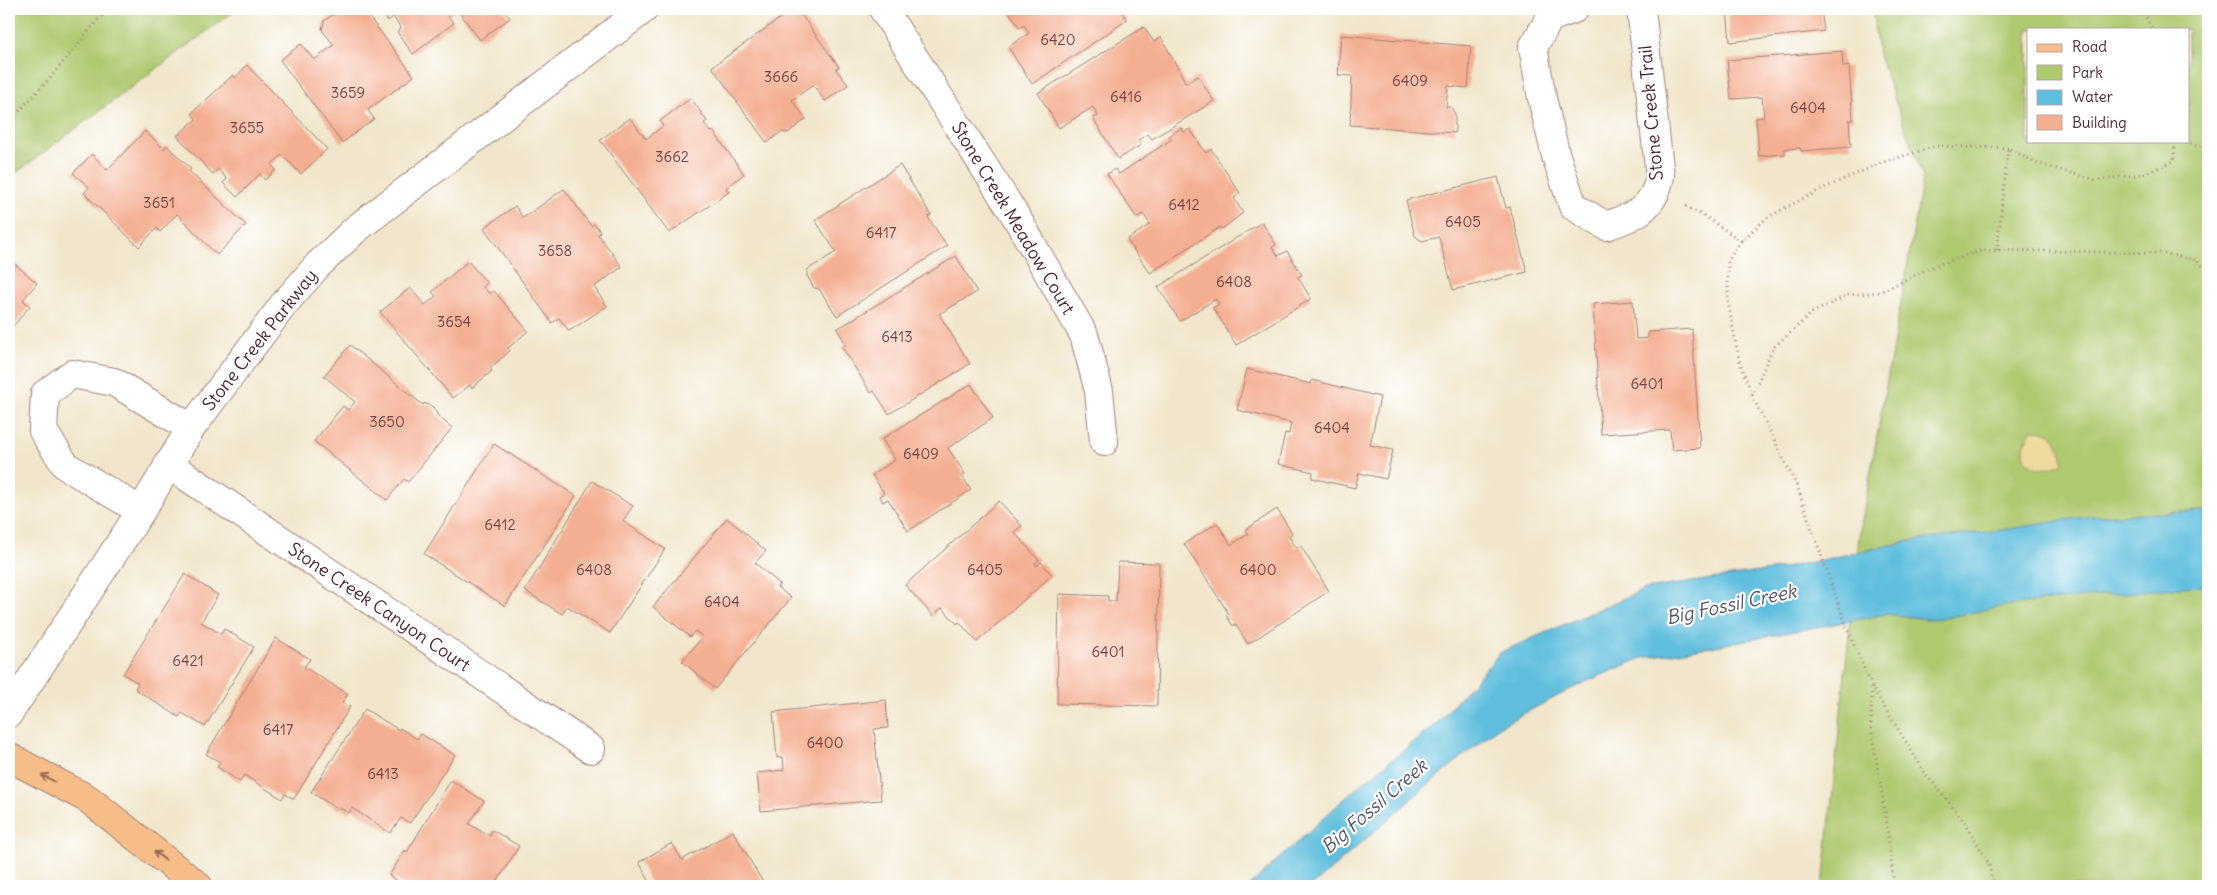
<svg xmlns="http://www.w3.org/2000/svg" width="2217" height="895" viewBox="0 0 2217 895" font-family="Delius,sans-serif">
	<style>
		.green { fill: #afc96f; stroke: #7c744d; fill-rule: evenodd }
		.sand { fill: #eeda9e; stroke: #9c7c64 }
		.water { fill: #5ebedd; stroke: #546e84 }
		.building { fill: #f4af92 }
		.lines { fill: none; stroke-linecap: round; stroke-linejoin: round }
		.minor-casing { stroke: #9e827b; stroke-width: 30 }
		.major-casing { stroke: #9e827b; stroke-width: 30 }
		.path { stroke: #9e827b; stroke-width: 3; stroke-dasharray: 1 4; stroke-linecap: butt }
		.minor { stroke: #fff; stroke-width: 28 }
		.major { stroke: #f7bd88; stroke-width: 28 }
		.oneway { stroke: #986655 }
		.labels { text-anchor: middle; stroke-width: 4.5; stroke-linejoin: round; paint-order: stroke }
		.number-label { font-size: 15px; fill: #744345 }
		.street-label { font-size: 18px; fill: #4a1f2b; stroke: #fff }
		.water-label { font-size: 19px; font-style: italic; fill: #515769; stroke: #fff }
	</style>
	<rect width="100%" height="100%" fill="#fff"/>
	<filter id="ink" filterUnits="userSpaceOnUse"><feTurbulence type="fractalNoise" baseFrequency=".02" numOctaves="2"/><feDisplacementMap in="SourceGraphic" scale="10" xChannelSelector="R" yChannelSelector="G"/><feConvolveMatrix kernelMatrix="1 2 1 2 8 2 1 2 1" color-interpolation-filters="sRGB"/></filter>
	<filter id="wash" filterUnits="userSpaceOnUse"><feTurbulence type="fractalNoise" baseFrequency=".0096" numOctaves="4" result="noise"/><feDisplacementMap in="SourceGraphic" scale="20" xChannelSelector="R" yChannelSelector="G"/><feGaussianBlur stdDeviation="1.12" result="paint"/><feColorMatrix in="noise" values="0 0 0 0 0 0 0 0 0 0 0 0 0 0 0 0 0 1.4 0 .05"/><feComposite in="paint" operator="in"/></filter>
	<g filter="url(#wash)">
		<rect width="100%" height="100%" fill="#f1e6cb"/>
		<g class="green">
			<polygon points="9,9 237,9 9,178"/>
			<path d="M1872 9H2208V886H1823L1859 537 1923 178 1878 53ZM2028 29H2188V141H2028Z"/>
		</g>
		<path class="sand" d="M2032 430C2055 430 2060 442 2063 463 2034 479 2011 458 2032 430Z"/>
		<polygon class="water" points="2208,511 2208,586 2180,587 2003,606 1935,620 1887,614 1715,646 1642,658 1583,683 1500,726 1423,789 1312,886 1249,886 1353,791 1437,723 1501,652 1645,589 1784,568 1910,541 2002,530 2090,516"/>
		<g id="blocks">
			<g class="building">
				<polygon points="348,9 363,9 414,76 368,110 374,119 342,143 280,60 301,44 314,60 334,45 322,30 324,21 338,11 345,12"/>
				<polygon points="379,9 503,9 510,18 480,40 457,9 448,16 454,23 413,54 397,32 401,28 393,17 388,21"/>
				<polygon points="793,9 797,9 839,67 836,69 848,85 825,101 813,85 792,100 806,119 788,133 781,132 767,143 712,67"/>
				<polygon points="1007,9 1123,9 1122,12 1127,20 1032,84 1008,47 1029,33 1024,25 1020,28"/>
				<polygon points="1727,9 1821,9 1824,31 1730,42"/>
				<polygon points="1144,27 1154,42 1161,37 1186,83 1198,76 1214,101 1152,139 1148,134 1138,140 1141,145 1118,159 1093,118 1098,116 1093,107 1059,128 1038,93"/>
				<polygon points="1341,35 1471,46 1468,88 1448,86 1446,107 1451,107 1455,114 1455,133 1350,125 1352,76 1338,75"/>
				<polygon points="1842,51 1843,67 1849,66 1853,120 1849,120 1851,147 1801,151 1800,148 1785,149 1785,154 1759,156 1756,118 1764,117 1762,97 1731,99 1727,60"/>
				<polygon points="247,65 327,149 301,174 282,155 271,165 276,170 265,180 260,174 237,197 223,183 227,179 218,169 213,174 177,136 196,119 192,113 233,75 235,78"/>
				<polygon points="691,98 707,121 704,123 711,132 713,131 744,174 726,188 729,192 669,233 600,140 630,118 646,139 663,126 660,121"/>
				<polygon points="1181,128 1184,132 1190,129 1206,153 1211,149 1240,193 1234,198 1243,213 1222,229 1220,227 1150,273 1127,240 1150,224 1143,214 1137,218 1107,174 1115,169 1119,174 1172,139 1169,136"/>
				<polygon points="145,131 164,149 166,145 191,169 189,171 246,225 217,255 177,214 160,232 157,228 139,247 84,193 89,187 73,173 92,154 107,170"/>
				<polygon points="900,165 931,215 928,217 947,246 837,316 819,289 814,288 807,276 807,270 836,252 815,220"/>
				<polygon points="1498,177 1506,208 1510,207 1527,272 1453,290 1439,237 1422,241 1415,236 1406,200"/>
				<polygon points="564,189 591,226 594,224 598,228 600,233 598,234 622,267 594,287 607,306 569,331 559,318 552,323 484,228 515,206 523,218"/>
				<polygon points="1262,222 1276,245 1272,247 1278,256 1287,251 1302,275 1298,277 1311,299 1236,345 1213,308 1219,304 1216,299 1180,321 1158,287"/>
				<polygon points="956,256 977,292 939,314 970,364 889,414 874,391 871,393 842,347 846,344 837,329"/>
				<polygon points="9,259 37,283 23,300 30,306 9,331"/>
				<polygon points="468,261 487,283 483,287 490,294 494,291 528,331 508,348 510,351 490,368 492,371 472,388 470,385 453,398 380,312 410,288 425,305 436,296 432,292"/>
				<polygon points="1633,301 1636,339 1648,338 1648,332 1692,329 1700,448 1672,450 1670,430 1601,434 1593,304"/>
				<polygon points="350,345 423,405 424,403 433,407 438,416 452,428 408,482 404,479 387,500 314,441 343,406 348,410 355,402 324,376"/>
				<polygon points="1247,369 1311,384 1312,380 1380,397 1370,445 1393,450 1386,479 1359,473 1355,488 1312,478 1313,472 1278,464 1285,433 1289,434 1291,423 1237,410"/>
				<polygon points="971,384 993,418 948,448 965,474 962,476 971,490 908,531 888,499 883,502 879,496 884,493 872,475 895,460 882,439"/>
				<polygon points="494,444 576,496 505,606 424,554"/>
				<polygon points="592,481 633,506 623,521 665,549 610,633 567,606 562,614 525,591"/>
				<polygon points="999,501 1022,526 1014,532 1039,560 1035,563 1037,566 1041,562 1052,575 977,642 959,622 957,624 942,608 933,616 905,585"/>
				<polygon points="1277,509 1292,533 1289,536 1296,548 1300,545 1329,591 1248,644 1235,624 1233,626 1226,615 1229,614 1184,544 1217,523 1231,545 1248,534 1245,530"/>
				<polygon points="727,518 766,551 755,563 780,584 777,587 791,598 715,689 682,661 703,637 695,631 690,637 653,607"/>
				<polygon points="1118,562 1159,563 1157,706 1057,704 1059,594 1108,596 1108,601 1116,601"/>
				<polygon points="185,574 218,595 201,622 221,634 224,629 254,647 205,727 182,713 179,717 135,689 138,683 123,674"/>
				<polygon points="276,638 310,659 304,667 348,694 342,703 350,707 294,799 285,794 282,799 244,775 240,782 217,767 220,762 206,754"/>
				<polygon points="886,700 888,728 874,729 881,800 761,811 757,773 784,770 783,757 777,758 773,712"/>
				<polygon points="365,709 399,730 400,728 417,739 421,734 455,755 410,823 401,818 390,833 352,808 349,813 340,808 339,810 311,792"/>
				<polygon points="451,780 484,801 469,824 490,836 492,830 519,846 497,882 503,886 407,886 389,876 405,850 407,852"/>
				<polygon points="733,831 765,886 652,886 639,862 672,843 682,860"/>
			</g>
		</g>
	</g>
	<g filter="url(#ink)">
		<use href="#blocks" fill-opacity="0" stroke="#9e827b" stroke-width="1"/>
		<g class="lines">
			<defs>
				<g id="minor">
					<polyline points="883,9 1015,215 1084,335 1099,391 1104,442"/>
					<path d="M1574 9 1550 18 1533 47 1542 98 1556 156 1573 206 1606 226C1635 216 1654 209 1660 176L1641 9"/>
					<polyline points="168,464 591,749"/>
					<polyline points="141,511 66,466 43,431 45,394 72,374 114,382 191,428"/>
					<polyline points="9,713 141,511 191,428 284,304 318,265 356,229 644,9"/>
				</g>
				<polyline id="major" points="9,757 88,799 198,886"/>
			</defs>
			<use href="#minor" class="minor-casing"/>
			<use href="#major" class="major-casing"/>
			<g class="path">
				<polyline points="2141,9 2153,29"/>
				<polyline points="9,122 50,78 107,9"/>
				<polyline points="2186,141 2197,146 2208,140"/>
				<polyline points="1686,206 1709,219 1741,241 1728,260 1728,302 1739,360 1752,394"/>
				<polyline points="1741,241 1768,217 1824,188 1881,163 1936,146 2008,148"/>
				<polyline points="1997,250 2008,148 2036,163 2095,180 2143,174 2174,161 2175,141"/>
				<polyline points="1872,688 1871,727 1886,818 1894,886"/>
				<polyline points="1993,886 1989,864 1965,822 1927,776 1872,687 1849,633 1796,484 1752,395 1773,348 1812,313 1848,295 1880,292 1937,265 1980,251 1997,250 2161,253 2196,260 2208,271"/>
			</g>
			<use href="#minor" class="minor"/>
			<use href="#major" class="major"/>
		</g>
		<defs><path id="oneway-shaft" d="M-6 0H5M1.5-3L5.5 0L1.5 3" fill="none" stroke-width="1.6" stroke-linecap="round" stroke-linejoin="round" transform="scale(1.25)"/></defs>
		<g class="oneway">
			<use href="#oneway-shaft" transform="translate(48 778) rotate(-152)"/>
			<use href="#oneway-shaft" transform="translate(160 856) rotate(-142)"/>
		</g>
	</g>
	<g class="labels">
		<g class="number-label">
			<text x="1058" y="45">6420</text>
			<text x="781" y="82">3666</text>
			<text x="1410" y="86">6409</text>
			<text x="348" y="98">3659</text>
			<text x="1126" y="102">6416</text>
			<text x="1808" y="113">6404</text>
			<text x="247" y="133">3655</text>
			<text x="672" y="162">3662</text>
			<text x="159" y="208">3651</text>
			<text x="1184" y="210">6412</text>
			<text x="1463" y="227">6405</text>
			<text x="881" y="238">6417</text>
			<text x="555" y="256">3658</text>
			<text x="1234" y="287">6408</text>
			<text x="454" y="327">3654</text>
			<text x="897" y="342">6413</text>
			<text x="1647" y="389">6401</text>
			<text x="387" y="427">3650</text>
			<text x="1332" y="433">6404</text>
			<text x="921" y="459">6409</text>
			<text x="500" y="530">6412</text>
			<text x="594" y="575">6408</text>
			<text x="985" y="575">6405</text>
			<text x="1258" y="575">6400</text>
			<text x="722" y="607">6404</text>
			<text x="1108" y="657">6401</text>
			<text x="188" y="666">6421</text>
			<text x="278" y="735">6417</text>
			<text x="825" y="748">6400</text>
			<text x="383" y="779">6413</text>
		</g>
		<g class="street-label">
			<text transform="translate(1651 113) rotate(-95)" y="6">Stone Creek Trail</text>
			<text transform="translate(1013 218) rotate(59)" y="6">Stone Creek Meadow Court</text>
			<text transform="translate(260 340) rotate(-52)" y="6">Stone Creek Parkway</text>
			<text transform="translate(379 607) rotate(34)" y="6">Stone Creek Canyon Court</text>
		</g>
		<g class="water-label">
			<text transform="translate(1731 604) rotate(-12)" y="7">Big Fossil Creek</text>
			<text transform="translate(1374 806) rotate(-41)" y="7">Big Fossil Creek</text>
		</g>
	</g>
	<rect width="2217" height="895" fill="none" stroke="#fff" stroke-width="30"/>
	<rect x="2027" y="28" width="162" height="115" fill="#ffffff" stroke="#b7a5aa"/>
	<rect x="2037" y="44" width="25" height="8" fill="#f7bd88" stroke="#b7a5aa"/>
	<text x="2072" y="52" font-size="15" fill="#4a1f2b">Road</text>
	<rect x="2037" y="65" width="25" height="15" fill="#afc96f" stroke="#b7a5aa"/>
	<text x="2072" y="78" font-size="15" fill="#4a1f2b">Park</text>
	<rect x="2037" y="90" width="25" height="15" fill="#5ebedd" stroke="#b7a5aa"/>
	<text x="2072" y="102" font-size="15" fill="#4a1f2b">Water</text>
	<rect x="2037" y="115" width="25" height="15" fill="#f4af92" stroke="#b7a5aa"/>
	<text x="2072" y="128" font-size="15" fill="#4a1f2b">Building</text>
</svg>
